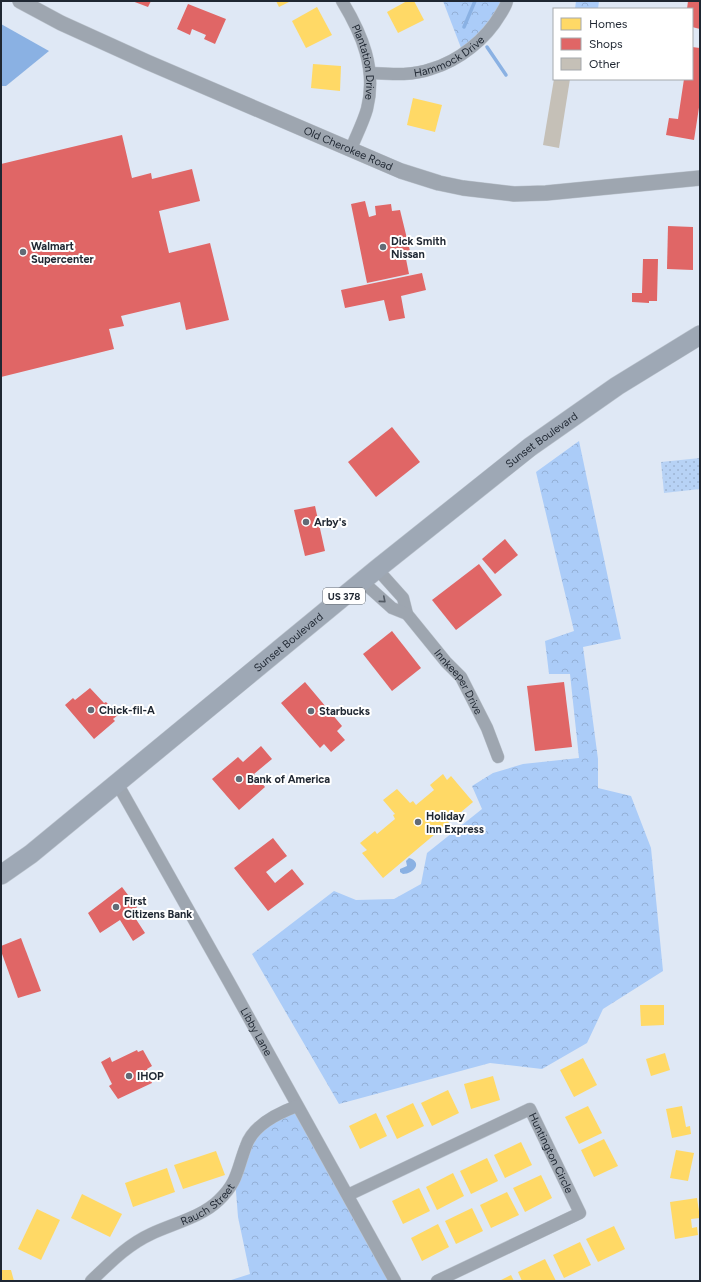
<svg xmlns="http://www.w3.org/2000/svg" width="701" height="1282" viewBox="0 0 701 1282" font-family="Figtree,sans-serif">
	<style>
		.forest { fill: url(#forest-crowns) }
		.park { fill: url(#park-dots) }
		.water { fill: #8ab1e3 }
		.homes { fill: #ffd966 }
		.shops { fill: #e06666 }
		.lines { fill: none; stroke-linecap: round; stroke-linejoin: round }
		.stream { stroke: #8ab1e3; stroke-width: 3.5 }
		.building { fill: #c5c0b7 }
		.minor-casing { stroke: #bec6d0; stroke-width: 13 }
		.tertiary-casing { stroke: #bec6d0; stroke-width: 16 }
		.primary-casing { stroke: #bec6d0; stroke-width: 20 }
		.minor { stroke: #9ea6b0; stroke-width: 12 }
		.tertiary { stroke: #9ea6b0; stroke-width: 15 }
		.primary { stroke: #9ea8b5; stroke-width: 19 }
		.oneway { stroke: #525a64 }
		.poi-dot { fill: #626b76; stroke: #fff; stroke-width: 1.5 }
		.labels { text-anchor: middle; stroke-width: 4; stroke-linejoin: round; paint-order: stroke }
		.shield { fill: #fff; stroke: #626870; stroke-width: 1 }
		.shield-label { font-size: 10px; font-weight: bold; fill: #1f2732 }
		.street-label { font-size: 11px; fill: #1f2732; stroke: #fff }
		.poi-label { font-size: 11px; font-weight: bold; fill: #1f2732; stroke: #fff; text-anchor: start }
	</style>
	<defs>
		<pattern id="forest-crowns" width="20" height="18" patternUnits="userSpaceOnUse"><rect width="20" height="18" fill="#abccf8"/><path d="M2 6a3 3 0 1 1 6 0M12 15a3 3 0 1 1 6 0" fill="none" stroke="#93afd5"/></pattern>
		<pattern id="park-dots" width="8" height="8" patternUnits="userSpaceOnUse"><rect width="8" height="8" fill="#b7d2f5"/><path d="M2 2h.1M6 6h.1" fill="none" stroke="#9db4d2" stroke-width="1.8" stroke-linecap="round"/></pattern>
	</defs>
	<rect width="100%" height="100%" fill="#dfe8f5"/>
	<g class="forest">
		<polygon points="443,1 505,1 463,53"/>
		<polygon points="576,1 599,1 598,9 575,9"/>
		<polygon points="579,441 621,639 583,647 598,759 598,788 631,796 651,848 663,971 603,1009 587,1043 542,1069 490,1063 339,1104 252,954 334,891 356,900 394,899 421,884 427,853 482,809 472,786 493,773 523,764 579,758 570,674 549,674 545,641 574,631 536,472"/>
		<polygon points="297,1106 395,1281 228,1281 250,1274 238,1217 235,1179 254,1133"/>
	</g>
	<polygon class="park" points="700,458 700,489 664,493 661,462"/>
	<g class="water">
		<polygon points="1,24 49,51 6,86 1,86"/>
		<path d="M409 858C423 862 414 874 403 874L400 872V869L407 866 406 861Z"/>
	</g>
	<g class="homes">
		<polygon points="276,1 291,1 279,7"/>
		<polygon points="407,1 414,1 424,20 398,33 387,12"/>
		<polygon points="317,7 332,35 306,48 292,21"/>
		<polygon points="313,64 341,66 340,91 311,88"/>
		<polygon points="413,98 442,105 435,132 407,125"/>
		<polygon points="443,774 447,780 451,776 473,802 383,878 362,853 367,850 360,843 375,831 377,834 395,819 393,815 395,814 383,800 397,789 410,803 413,801 416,805 434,790 430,785"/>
		<polygon points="640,1005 664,1005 664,1025 641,1026"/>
		<polygon points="665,1053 670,1070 651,1076 646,1059"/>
		<polygon points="583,1058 597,1085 574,1097 560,1070"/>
		<polygon points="493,1076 500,1100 471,1109 464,1084"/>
		<polygon points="448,1090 459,1113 432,1126 421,1103"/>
		<polygon points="413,1103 424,1126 397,1139 386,1116"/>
		<polygon points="588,1106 602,1133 579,1144 565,1117"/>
		<polygon points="682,1106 686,1127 690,1126 691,1134 672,1138 666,1109"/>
		<polygon points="376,1113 387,1136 360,1149 349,1126"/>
		<polygon points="604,1139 618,1166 594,1177 581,1150"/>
		<polygon points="521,1142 532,1165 505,1178 494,1155"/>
		<polygon points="676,1150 694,1153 688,1181 670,1178"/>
		<polygon points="216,1151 225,1175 183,1189 174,1165"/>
		<polygon points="487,1158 498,1181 471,1194 460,1171"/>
		<polygon points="167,1168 175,1192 133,1207 125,1183"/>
		<polygon points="453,1173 464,1196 437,1210 426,1187"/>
		<polygon points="541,1175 552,1198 525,1212 513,1188"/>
		<polygon points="419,1188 430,1211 403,1224 392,1201"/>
		<polygon points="507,1192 519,1215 491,1228 480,1205"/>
		<polygon points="82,1194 122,1214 110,1237 71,1218"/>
		<polygon points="697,1198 700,1218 691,1219 692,1228 697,1227 698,1235 675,1239 670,1202"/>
		<polygon points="472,1208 483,1231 456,1244 445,1221"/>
		<polygon points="37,1209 60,1220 41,1260 18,1249"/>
		<polygon points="438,1224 449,1247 422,1261 411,1238"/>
		<polygon points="614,1226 625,1249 598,1262 586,1239"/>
		<polygon points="580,1242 591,1265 564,1278 553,1255"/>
		<polygon points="545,1259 556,1281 522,1281 518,1272"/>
		<polygon points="1,1270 11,1270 14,1281 1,1281"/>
		<polygon points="511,1275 514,1281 499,1281"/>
	</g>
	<g class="shops">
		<polygon points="132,1 151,1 148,7"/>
		<polygon points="688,1 700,1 700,29 692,27 692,9 687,9"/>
		<polygon points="188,4 226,19 215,44 204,39 206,35 192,29 190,35 177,29"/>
		<polygon points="692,47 700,48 700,101 694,140 666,135 669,118 678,119 684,79 692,79"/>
		<polygon points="122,135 132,178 151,173 152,179 192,169 200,201 159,211 169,253 210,243 229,320 186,330 180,302 121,316 124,326 109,329 114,349 1,377 1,164"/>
		<polygon points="365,201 369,217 376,215 375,206 391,204 392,211 400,210 410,251 405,254 409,274 367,283 351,204"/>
		<polygon points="668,226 693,227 693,270 667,269"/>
		<polygon points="643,259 658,259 657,301 649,301 649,303 632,302 632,293 642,293"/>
		<polygon points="422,273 426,290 401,296 405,318 389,321 384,300 345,308 341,290"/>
		<polygon points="392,427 420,462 376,497 348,462"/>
		<polygon points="315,506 325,551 305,556 294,510"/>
		<polygon points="505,539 518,555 495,574 482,559"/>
		<polygon points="479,564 502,595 456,630 432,600"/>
		<polygon points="392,631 421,668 392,691 363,654"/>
		<polygon points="305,682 342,726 337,731 345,740 331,752 324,744 320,748 281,703"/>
		<polygon points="564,682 572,747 535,751 527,686"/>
		<polygon points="90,688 104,703 106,702 118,715 113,719 115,721 94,739 65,705 73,698 75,700"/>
		<polygon points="261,746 272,759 254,774 265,787 239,810 212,779 238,757 243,762"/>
		<polygon points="273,838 287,856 266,872 275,883 292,869 304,884 268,911 234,868"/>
		<polygon points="122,887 137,907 132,913 145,933 133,941 120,920 100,933 88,913"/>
		<polygon points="21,938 41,991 18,998 1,951 1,946"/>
		<polygon points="137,1050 138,1052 143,1050 152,1066 147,1069 152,1083 118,1099 109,1086 112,1084 101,1062 110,1057 112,1062"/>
	</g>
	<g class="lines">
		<g class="stream">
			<polyline points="464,27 475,1"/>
			<polyline points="487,47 506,75"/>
		</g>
	</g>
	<polygon class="building" points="554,79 570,79 559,148 543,145"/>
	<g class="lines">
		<defs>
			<g id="minor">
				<path id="s1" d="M342 1C362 34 377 69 367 109 363 123 356 136 351 149"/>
				<path id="s2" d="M370 73C390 74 412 76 431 69 459 61 486 39 500 15 503 10 506 6 507 1"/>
				<path id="s3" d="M377 569 403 598 407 614 446 662 461 677 487 728 498 757"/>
				<polyline points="362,581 392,608 407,614"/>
				<path id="s4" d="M117 783 229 982 395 1281"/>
				<path id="s5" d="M348 1195 530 1109 580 1213 437 1281"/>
				<path id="s6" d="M91 1281C109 1264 127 1245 151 1234 172 1224 202 1217 219 1200 238 1182 237 1169 246 1146 253 1125 278 1113 297 1106"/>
			</g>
			<g id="tertiary">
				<path id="s7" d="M20 1 61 23 147 62 401 171 439 183 463 188 514 194 546 193 700 178"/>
			</g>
			<g id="primary">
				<path id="s8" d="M1 875 31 854 377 569 530 447 617 386 700 335"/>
			</g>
		</defs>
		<use href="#minor" class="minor-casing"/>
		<use href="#tertiary" class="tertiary-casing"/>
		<use href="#primary" class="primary-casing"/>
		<use href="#minor" class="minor"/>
		<use href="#tertiary" class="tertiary"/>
		<use href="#primary" class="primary"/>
	</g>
	<defs><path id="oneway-chevron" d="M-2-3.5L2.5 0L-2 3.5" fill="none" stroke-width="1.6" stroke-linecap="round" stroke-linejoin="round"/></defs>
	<use class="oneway" href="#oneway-chevron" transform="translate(383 600) rotate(41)"/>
	<g class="poi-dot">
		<circle cx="383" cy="247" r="4"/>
		<circle cx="23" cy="252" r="4"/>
		<circle cx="306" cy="522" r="4"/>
		<circle cx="91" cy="710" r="4"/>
		<circle cx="311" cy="711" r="4"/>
		<circle cx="239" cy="779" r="4"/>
		<circle cx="418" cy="822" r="4"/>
		<circle cx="116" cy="907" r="4"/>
		<circle cx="129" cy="1076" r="4"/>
	</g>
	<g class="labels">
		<rect class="shield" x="323" y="588" width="42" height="16" rx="3"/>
		<g class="shield-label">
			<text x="344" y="600">US 378</text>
		</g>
		<g class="street-label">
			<text dy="4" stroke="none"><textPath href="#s2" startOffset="83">Hammock Drive</textPath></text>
			<text dy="4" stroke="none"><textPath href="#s1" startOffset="66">Plantation Drive</textPath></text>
			<text dy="4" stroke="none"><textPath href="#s7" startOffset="360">Old Cherokee Road</textPath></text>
			<text dy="4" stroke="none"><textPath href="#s8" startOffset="694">Sunset Boulevard</textPath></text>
			<text dy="4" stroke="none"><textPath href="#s8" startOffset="370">Sunset Boulevard</textPath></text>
			<text dy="4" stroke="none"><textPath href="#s3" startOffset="141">Innkeeper Drive</textPath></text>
			<text dy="4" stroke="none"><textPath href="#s4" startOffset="285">Libby Lane</textPath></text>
			<text dy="4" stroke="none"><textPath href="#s5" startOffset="250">Huntington Circle</textPath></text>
			<text dy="4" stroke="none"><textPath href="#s6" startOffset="141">Rauch Street</textPath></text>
		</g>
		<g class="poi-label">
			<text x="391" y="245">Dick Smith<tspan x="391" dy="13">Nissan</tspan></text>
			<text x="31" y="250">Walmart<tspan x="31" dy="13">Supercenter</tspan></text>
			<text x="314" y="526">Arby's</text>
			<text x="99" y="714">Chick-fil-A</text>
			<text x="319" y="715">Starbucks</text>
			<text x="247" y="783">Bank of America</text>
			<text x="426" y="820">Holiday<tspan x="426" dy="13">Inn Express</tspan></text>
			<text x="124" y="905">First<tspan x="124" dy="13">Citizens Bank</tspan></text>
			<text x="137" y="1080">IHOP</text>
		</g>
	</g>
	<rect width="701" height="1282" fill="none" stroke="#1f2732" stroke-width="4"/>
	<rect x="553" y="8" width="140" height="72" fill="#ffffff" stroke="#a5a9ad"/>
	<rect x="561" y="18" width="20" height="12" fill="#ffd966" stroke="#a5a9ad"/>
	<text x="589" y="28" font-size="12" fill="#1f2732">Homes</text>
	<rect x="561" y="38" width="20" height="12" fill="#e06666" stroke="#a5a9ad"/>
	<text x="589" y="48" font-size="12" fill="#1f2732">Shops</text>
	<rect x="561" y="58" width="20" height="12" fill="#c5c0b7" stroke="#a5a9ad"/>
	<text x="589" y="68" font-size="12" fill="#1f2732">Other</text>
</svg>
